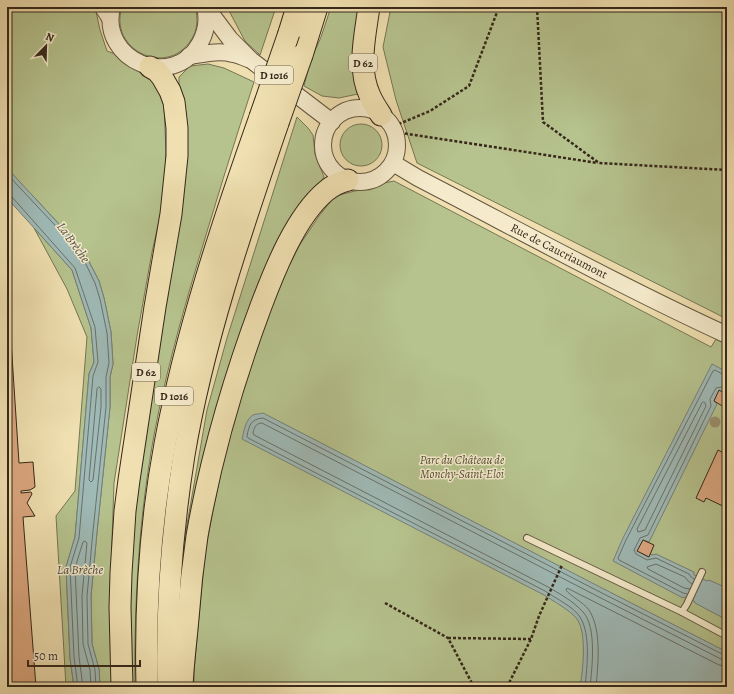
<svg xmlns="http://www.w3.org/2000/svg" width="734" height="694" viewBox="0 0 734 694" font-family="Alegreya,serif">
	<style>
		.green { fill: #b6c38e; stroke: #767654 }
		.water { fill: #9fbab7; stroke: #758078 }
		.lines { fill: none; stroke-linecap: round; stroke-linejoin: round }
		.shore { stroke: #6a7168; stroke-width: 1 }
		.building { fill: #dba780; stroke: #35281a }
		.service-casing { stroke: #645640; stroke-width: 8 }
		.minor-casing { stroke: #645640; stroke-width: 15 }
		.tertiary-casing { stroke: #645640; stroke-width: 18 }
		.trunk-casing { stroke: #35281a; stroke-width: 23 }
		.path { stroke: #35281a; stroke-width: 2.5; stroke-dasharray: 3 2; stroke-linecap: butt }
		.service { stroke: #f5ebcc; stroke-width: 6 }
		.minor { stroke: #f5ebcc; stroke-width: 13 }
		.tertiary { stroke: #f5ebcc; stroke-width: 16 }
		.trunk { stroke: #f0e0b1; stroke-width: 21 }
		.trunk-bridge-casing { stroke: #35281a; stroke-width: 23; stroke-linecap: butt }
		.trunk-bridge { stroke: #f0e0b1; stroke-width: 21 }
		.tree { fill: #9b906e }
		.labels { text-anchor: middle; stroke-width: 3; stroke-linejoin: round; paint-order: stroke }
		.shield { fill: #f5ebcc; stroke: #6f624f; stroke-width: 1 }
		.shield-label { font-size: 11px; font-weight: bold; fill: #35281a }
		.street-label { font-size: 12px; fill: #35281a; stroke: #f5ebcc }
		.park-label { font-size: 12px; font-style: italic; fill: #554f37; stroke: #f5ebcc }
		.water-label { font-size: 13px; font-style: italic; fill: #504c41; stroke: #f5ebcc }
	</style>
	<rect width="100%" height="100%" fill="#f0e0b1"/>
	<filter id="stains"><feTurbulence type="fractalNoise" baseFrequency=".005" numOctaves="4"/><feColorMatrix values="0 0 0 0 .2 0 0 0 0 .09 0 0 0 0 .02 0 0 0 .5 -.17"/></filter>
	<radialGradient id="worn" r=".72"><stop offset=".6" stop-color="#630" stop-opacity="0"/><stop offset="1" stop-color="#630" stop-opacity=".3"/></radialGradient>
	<g class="green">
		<polygon points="7,7 95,7 100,30 107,51 115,54 156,84 164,105 166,152 165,195 152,252 137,336 114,483 111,569 112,687 100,687 99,669 92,644 91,596 97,532 110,407 110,377 113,364 111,332 104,298 99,281 83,250 33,196 26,202 7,201"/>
		<path d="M122 7H195C198 18 198 30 191 40 167 78 108 50 122 7Z"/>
		<polygon points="227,7 276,7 260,55 245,41"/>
		<polygon points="331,7 364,7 358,94 339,98 322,96 304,86 310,62 321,37"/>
		<polygon points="391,7 727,7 727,319 417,163 396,100 383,47"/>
		<path d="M208 64 224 68 254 82C233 146 213 211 194 275 179 326 165 378 155 430 139 514 134 601 135 687H129L128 585 179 86V77L190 66Z"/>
		<polygon points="297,117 308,128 313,135 315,154 324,177 285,233 186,561 181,559 207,410 227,338"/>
		<circle cx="361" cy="145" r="21"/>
		<polygon points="394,181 711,347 716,339 727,344 727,687 194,687 194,671 205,552 214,505 230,432 273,297 299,246 319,216 335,196 355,191 367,189 384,183"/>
		<polygon points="34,228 72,270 91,328 94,362 89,374 75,537 66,567 70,658 74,687 66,687 56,516 75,491 87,337 67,289"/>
	</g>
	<g class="water">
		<polygon points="7,168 83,250 99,281 104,298 111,332 113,364 110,377 110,407 97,532 91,596 92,644 99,669 100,687 74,687 70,658 66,567 75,537 89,374 94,362 91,328 72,270 7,198"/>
		<polygon points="712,364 727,372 727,395 719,391 714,401 717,404 649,542 643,540 638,551 648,557 650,554 653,555 656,554 694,572 694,575 707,581 709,580 727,588 727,620 695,603 694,601 685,597 683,598 613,561 623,538"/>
		<path d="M263 413 600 587 727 652V687H580C583 670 587 633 577 619 570 610 553 601 544 595L242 439C244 432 245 420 253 415 255 414 260 414 263 413Z"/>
	</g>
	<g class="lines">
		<g class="shore">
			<polyline points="7,174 80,252 95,283 100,299 107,333 109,363 106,377 106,407 93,531 87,596 88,644 95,670 96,687"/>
			<polyline points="7,196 12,197 75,268 95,327 98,362 93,376 79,538 70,567 74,657 78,687"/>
			<polygon points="99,387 101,389 101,407 93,480 91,482 89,480 97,389"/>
			<polygon points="704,402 705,403 706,406 645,530 638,532 637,529 702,403"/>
			<polyline points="694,579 691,577 689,574 656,558 647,560 636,554 634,550 640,538 648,535 711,406 710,399 716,388 721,387 727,390"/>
			<polyline points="690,589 684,588 648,569 647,567 656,564 685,577 688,581 692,584"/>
			<polyline points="687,594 683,593 619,560 618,558 626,540 713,371 715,370 724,375 727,375"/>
			<polyline points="83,687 79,657 75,568 83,542 85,541 87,543 82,596 83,644 90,670 91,687"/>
			<path d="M585 687C587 668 591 634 580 617 574 607 555 598 545 591L248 438 247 436C249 425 251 419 263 418L598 591 724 655H727"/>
			<path d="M590 687C592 668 597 627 583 612 573 601 560 594 548 587L254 435 253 433C254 428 256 423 262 423L595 595 721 659 727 660"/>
			<path d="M596 687C598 665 602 630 589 610 583 602 570 596 566 590L567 588 719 665 727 666"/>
		</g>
	</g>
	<g class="building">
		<polygon points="7,279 19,463 33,462 35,487 30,490 21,491 21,493 31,492 32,494 27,503 35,516 23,517 36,687 7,687"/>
		<polygon points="719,390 727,395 727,402 724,407 714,401"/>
		<polygon points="718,450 727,455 727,474 724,481 727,483 727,508 706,498 704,502 696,498"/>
		<polygon points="643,540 654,545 649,557 637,551"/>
	</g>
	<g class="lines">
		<defs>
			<g id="service">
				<polyline points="527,538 682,612 687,604 702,572"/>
				<polyline points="682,612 727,636"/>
			</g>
			<polyline id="minor" points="101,7 110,21"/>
			<g id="tertiary">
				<path d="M112 7C99 62 174 91 200 43 206 32 208 19 205 7"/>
				<polyline points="206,7 230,39 251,60 332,122"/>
				<path d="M189 56C203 54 219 50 233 54 238 55 243 57 248 59"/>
				<circle cx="360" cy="145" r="37"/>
				<path d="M393 163 418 178 443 191C537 240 631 291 727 335"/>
			</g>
			<g id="trunk">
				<path d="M369 7C365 36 357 68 370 96 373 103 377 109 381 115"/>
				<polyline points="289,33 297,7"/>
				<polyline points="302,55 317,7"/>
				<polyline points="122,687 120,607 121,573 125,511 129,480 155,307 171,214 177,156 177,128 174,102 170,91 162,77 157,71 150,67"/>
				<path d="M147 687C145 606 150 524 165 444 186 332 222 224 260 117"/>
				<path d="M168 687C166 609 172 531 184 455 203 342 241 231 278 123"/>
				<path d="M182 687C183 664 186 641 188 618 190 590 193 563 197 536 211 457 233 381 261 306 275 269 296 216 326 191 333 185 340 182 348 180"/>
			</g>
		</defs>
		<use href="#service" class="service-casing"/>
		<use href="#minor" class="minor-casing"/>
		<use href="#tertiary" class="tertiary-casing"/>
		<use href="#trunk" class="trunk-casing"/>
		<g class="path">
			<polyline points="537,7 543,122 599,163 727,170"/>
			<polyline points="394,126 430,111 469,86 499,7"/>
			<polyline points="395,132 598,163"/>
			<polyline points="385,603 448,638 474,687"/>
			<polyline points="448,638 531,639"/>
			<polyline points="507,687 531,639 539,616 562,565"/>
		</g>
		<use href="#service" class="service"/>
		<use href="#minor" class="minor"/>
		<use href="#tertiary" class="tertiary"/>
		<use href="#trunk" class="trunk"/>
		<defs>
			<g id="trunk-bridge">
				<polyline points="260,117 289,33"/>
				<polyline points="278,123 302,55"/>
			</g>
		</defs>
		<use href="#trunk-bridge" class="trunk-bridge-casing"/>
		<use href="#trunk-bridge" class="trunk-bridge"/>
	</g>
	<circle class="tree" cx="715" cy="422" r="5.5"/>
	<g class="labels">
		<g class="shield">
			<rect x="349" y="54" width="28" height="18" rx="3"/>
			<rect x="255" y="66" width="38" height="18" rx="3"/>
			<rect x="132" y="363" width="28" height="18" rx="3"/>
			<rect x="155" y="387" width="38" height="18" rx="3"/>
		</g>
		<g class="shield-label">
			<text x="363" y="67">D 62</text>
			<text x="274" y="79">D 1016</text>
			<text x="146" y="376">D 62</text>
			<text x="174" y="400">D 1016</text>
		</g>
		<g class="street-label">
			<text transform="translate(559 251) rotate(27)" y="4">Rue de Caucriaumont</text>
		</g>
		<g class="park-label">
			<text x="462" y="464">Parc du Château de<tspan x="462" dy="14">Monchy-Saint-Eloi</tspan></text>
		</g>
		<g class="water-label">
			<text transform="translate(74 242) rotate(54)" y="5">La Brèche</text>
			<text x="80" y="574">La Brèche</text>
		</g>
	</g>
	<rect width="734" height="694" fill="none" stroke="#f0e0b1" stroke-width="24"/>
	<rect x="8" y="8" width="718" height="678" fill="none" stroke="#35281a" stroke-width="2"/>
	<rect x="12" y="12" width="710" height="670" fill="none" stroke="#35281a"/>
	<g transform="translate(46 46) rotate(23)" stroke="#f5ebcc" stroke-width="3" paint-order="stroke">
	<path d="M0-3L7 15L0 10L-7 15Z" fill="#35281a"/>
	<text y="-6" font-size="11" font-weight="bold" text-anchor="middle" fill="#35281a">N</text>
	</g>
	<path d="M28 660v6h112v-6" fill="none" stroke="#35281a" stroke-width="2"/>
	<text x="34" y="660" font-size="12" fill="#35281a" stroke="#f5ebcc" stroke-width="3" paint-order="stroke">50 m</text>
	<rect width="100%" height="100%" filter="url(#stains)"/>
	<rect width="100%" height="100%" fill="url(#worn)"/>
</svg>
